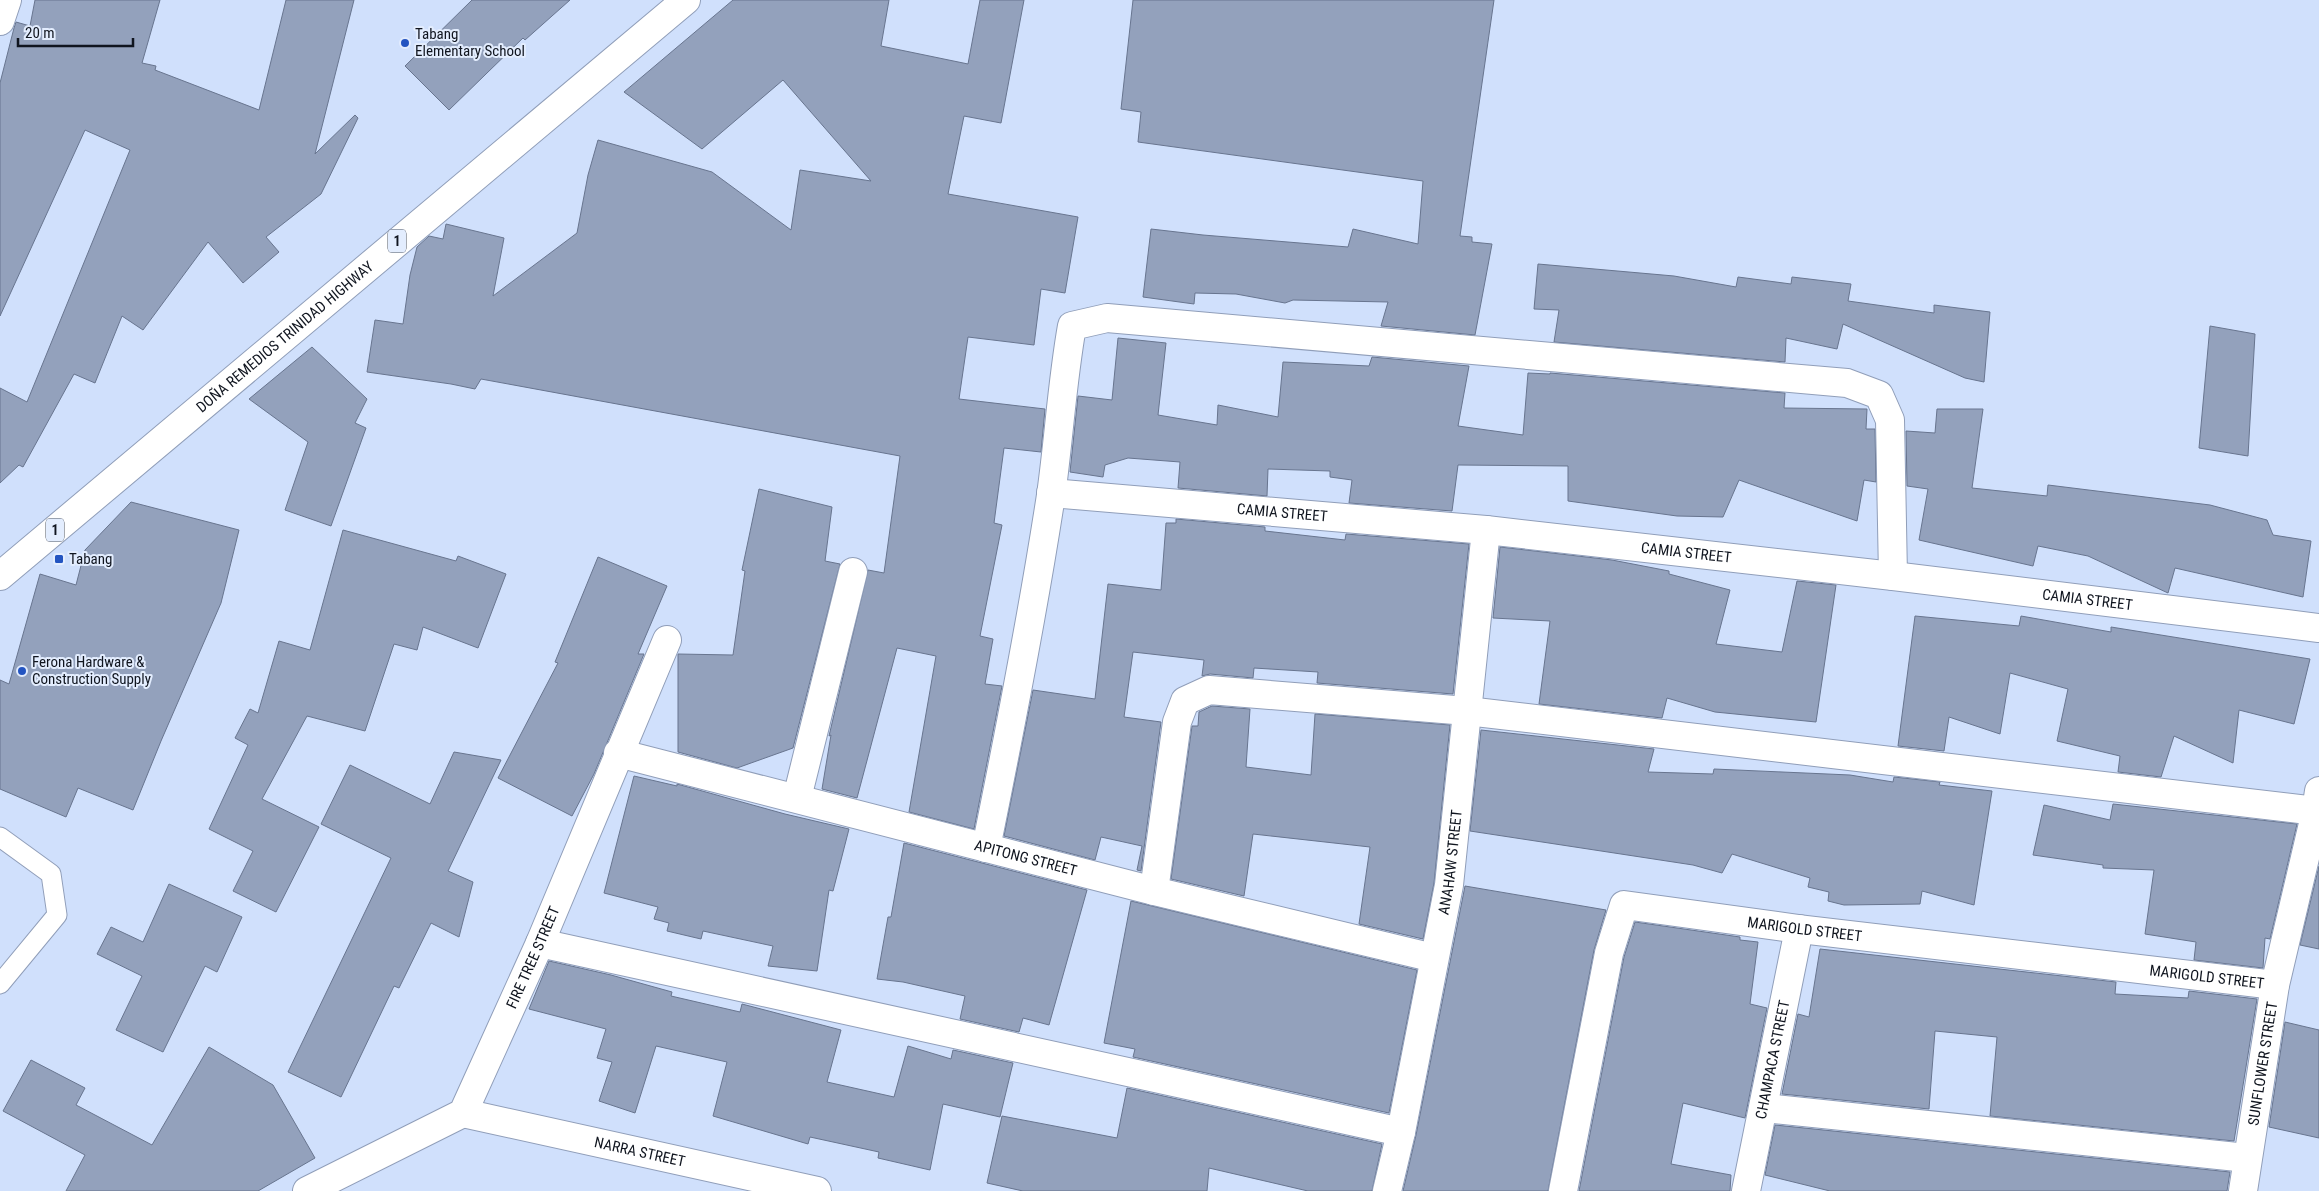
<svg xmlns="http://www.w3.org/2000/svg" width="2319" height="1191" viewBox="0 0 2319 1191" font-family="'Roboto Condensed',sans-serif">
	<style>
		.building { fill: #93a1bc; stroke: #68758f }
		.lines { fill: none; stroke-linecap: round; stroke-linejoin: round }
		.service-casing { stroke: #909eb9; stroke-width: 21 }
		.minor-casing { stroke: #909eb9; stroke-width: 30 }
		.tertiary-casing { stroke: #909eb9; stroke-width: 30 }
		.trunk-casing { stroke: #909eb9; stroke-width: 30 }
		.service { stroke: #fff; stroke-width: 19 }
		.minor { stroke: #fff; stroke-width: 28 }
		.tertiary { stroke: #fff; stroke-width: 28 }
		.trunk { stroke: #fff; stroke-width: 28 }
		.poi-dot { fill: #2354c1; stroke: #e3edfe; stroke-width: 2 }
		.labels { text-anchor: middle; stroke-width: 4; stroke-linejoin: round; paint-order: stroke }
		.shield { fill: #e3edfe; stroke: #4f5662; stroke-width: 1 }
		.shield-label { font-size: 14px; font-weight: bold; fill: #10151f }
		.poi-label { font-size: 15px; fill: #10151f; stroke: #e3edfe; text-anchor: start }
		.street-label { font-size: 15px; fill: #10151f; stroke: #e3edfe }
	</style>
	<rect width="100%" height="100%" fill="#d0e0fc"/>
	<g class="building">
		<polygon points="35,0 160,0 142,63 156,66 155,70 259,110 286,0 354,0 315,154 355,115 358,118 321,194 266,237 279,252 243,283 208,242 143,330 122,316 95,383 74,374 23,467 19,465 0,483 0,388 27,402 130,150 85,130 0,316 0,83 14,28 16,22 30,26"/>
		<polygon points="472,0 570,0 525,40 523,38 449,110 405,66"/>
		<polygon points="733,0 889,0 881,46 968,64 980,0 1024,0 1001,123 964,116 948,194 1078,217 1065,293 1041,289 1034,345 968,337 959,399 1045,409 1041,452 1004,448 994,523 1002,525 980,636 993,639 985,684 1002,686 974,829 909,812 936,656 897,648 857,798 822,789 831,735 829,736 868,570 884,573 900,456 481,379 475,389 451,384 367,372 375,320 403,324 410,275 417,247 429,236 443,239 446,224 504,238 493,296 577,233 588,175 598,140 712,172 791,230 800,170 871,181 783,80 702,149 624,92"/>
		<polygon points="1133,0 1494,0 1460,236 1472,237 1472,242 1492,244 1475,335 1381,326 1388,302 1293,300 1285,303 1236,294 1195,293 1194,304 1143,297 1151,229 1203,235 1348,247 1353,229 1418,244 1423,181 1138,142 1141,112 1121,109"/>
		<polygon points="1538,264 1674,276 1736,287 1738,277 1791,284 1792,277 1851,284 1848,301 1934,313 1934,305 1990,312 1984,382 1965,378 1843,324 1837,349 1786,338 1785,362 1554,342 1559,310 1534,309"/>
		<polygon points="2210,326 2255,334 2248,456 2199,448"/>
		<polygon points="1118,338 1166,343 1158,415 1217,425 1218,405 1278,417 1283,362 1369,366 1372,357 1469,366 1458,426 1523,435 1528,373 1550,374 1550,373 1785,393 1784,408 1867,409 1866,429 1875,429 1876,482 1864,480 1857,521 1739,480 1723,517 1677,516 1568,501 1568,466 1458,465 1452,511 1349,503 1352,480 1330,477 1330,471 1268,469 1267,496 1178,488 1180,462 1128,458 1105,465 1103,477 1070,472 1078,396 1112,400"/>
		<polygon points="312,347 367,399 355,423 366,428 331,526 285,510 308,442 249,399"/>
		<polygon points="1937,409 1983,409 1972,488 2047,496 2048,485 2210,505 2267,520 2273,535 2311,541 2303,597 2175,568 2168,593 2088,556 2038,546 2033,566 1919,540 1928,489 1907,486 1906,431 1935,433"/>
		<polygon points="759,489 832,507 825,561 840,564 793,748 737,768 678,752 678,654 733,655 745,571 742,570"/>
		<polygon points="131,502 239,530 221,603 161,741 133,810 78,788 66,817 0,789 0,680 9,684 40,574 76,585 85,550"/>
		<polygon points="1176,519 1265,527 1265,531 1345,540 1346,534 1469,544 1453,694 1317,683 1318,672 1254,668 1253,678 1210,674 1202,676 1204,660 1133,652 1124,717 1161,722 1141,871 1137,870 1142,846 1101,837 1095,860 1004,836 1033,690 1095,699 1108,584 1161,590 1166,523 1176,523"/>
		<polygon points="343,530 456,561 458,556 506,574 478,648 423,627 417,650 394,644 365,731 307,716 262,799 319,827 276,912 233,891 253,851 209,829 248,745 235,738 250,709 258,713 279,641 310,650"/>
		<polygon points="1500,547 1612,560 1669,571 1669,574 1730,590 1716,644 1782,652 1797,581 1836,585 1816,722 1715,712 1667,698 1662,718 1539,704 1550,621 1493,618"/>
		<polygon points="598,557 667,586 638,654 644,654 594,774 572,816 498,778 558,663 555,662"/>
		<polygon points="1915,616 2019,626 2021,616 2111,632 2111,627 2310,659 2294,724 2239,710 2233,763 2174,736 2161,777 2118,772 2120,756 2057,741 2068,689 2010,673 2000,734 1949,717 1944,751 1898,746"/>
		<polygon points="1212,706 1250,709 1246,767 1311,775 1315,714 1450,725 1434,883 1423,939 1359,924 1370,847 1253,834 1244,896 1171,879 1192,726 1198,726 1199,712"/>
		<polygon points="1481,730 1654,749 1648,772 1713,774 1714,769 1850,775 1893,782 1894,777 1940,782 1939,785 1992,791 1974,905 1922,891 1920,904 1844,905 1828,901 1829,892 1808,887 1810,878 1732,854 1722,873 1693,865 1470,831"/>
		<polygon points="454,752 501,760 448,871 473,882 459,937 431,923 399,988 394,986 341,1097 288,1072 391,858 321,824 350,765 430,804"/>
		<polygon points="634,776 677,786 677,784 785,814 849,829 833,891 829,890 817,971 768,966 773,946 703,931 701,939 667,931 669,923 654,919 658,907 604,893"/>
		<polygon points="2113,804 2297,824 2270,939 2265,938 2263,968 2194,960 2196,942 2145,934 2154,870 2103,868 2103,865 2033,855 2044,805 2110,820"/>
		<polygon points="904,843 1087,890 1049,1025 1023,1018 1019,1032 960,1019 965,996 903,982 877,979 888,917 891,917"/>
		<polygon points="2319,866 2319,949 2300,945"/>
		<polygon points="169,884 242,917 217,972 205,966 163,1052 116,1030 142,976 97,954 111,927 143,942"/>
		<polygon points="1465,886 1606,910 1594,950 1548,1191 1403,1191 1416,1135"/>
		<polygon points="1131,901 1417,970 1389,1113 1133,1057 1135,1049 1104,1043"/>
		<polygon points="1635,922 1740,937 1740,940 1758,942 1750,1004 1767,1008 1745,1118 1683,1103 1671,1164 1731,1175 1730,1191 1579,1191 1624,957"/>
		<polygon points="1820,949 2116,982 2115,994 2188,998 2189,991 2257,999 2234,1141 1990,1116 1997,1037 1935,1031 1929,1109 1782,1094 1798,1014 1809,1017"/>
		<polygon points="549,961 611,975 672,992 671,996 740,1012 742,1004 841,1030 827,1082 894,1097 908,1046 951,1059 953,1050 1013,1063 1000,1117 943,1104 930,1170 878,1158 879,1152 810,1137 808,1144 713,1116 727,1062 656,1046 635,1113 599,1101 612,1062 597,1058 606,1029 529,1009"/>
		<polygon points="2285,1022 2319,1030 2319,1138 2269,1127"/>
		<polygon points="209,1047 273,1085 315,1158 258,1191 66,1191 85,1155 3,1111 31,1060 85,1088 76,1105 152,1145"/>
		<polygon points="1127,1088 1382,1144 1372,1191 1308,1191 1209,1168 1207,1191 1023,1191 987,1183 1002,1116 1117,1138"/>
		<polygon points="1775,1125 1988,1147 2230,1172 2227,1191 1830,1191 1765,1175"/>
	</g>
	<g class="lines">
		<defs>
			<polyline id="service" points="0,837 51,874 57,915 0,984"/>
			<g id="minor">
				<path id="s1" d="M1051 493 1486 530 1893 576 2319 628"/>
				<path id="s2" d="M618 753 1154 891 1434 958"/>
				<polyline points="797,798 853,572"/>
				<path d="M986 848C1010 730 1033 613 1051 495 1059 438 1062 382 1072 326L1107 318 1847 383 1879 395 1890 420 1893 576"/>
				<polyline points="1154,891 1177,722 1185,701 1209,690 1467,711 2316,811"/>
				<polyline points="540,943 1401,1132"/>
				<polyline points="1764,1108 2247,1158"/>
				<path id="s3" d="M463 1113 817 1191"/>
				<path id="s4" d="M307 1191 463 1113 540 943 667 640"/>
				<path id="s5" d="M1387 1191 1401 1132 1449 885 1486 530"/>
				<path id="s6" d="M1563 1191 1609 953 1624 905 1799 929 2275 985"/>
				<path id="s7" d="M1746 1191 1799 929"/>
				<path id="s8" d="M2243 1191 2275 985 2316 811 2319 791"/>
			</g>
			<polyline id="tertiary" points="0,21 7,0"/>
			<g id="trunk">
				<path id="s9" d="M0 576 686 0"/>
			</g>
		</defs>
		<use href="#service" class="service-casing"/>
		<use href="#minor" class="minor-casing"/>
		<use href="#tertiary" class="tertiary-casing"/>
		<use href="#trunk" class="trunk-casing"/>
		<use href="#service" class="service"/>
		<use href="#minor" class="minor"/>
		<use href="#tertiary" class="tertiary"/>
		<use href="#trunk" class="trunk"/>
	</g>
	<g class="poi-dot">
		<circle cx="405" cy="43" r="5"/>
		<rect x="54" y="554" width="10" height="10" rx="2.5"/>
		<circle cx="22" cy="671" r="5"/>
	</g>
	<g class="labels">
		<g class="shield">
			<rect x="388" y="229.5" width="18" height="23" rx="4"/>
			<rect x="46" y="518.5" width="18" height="23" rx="4"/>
		</g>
		<g class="shield-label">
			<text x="397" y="246">1</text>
			<text x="55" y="535">1</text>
		</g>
		<g class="poi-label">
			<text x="415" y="39">Tabang<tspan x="415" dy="17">Elementary School</tspan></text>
			<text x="69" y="564">Tabang</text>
			<text x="32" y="667">Ferona Hardware &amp;<tspan x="32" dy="17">Construction Supply</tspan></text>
		</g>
		<g class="street-label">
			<text dy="5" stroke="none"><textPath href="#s9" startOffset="372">DOÑA REMEDIOS TRINIDAD HIGHWAY</textPath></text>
			<text dy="5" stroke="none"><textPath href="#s1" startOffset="232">CAMIA STREET</textPath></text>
			<text dy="5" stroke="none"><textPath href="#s1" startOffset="638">CAMIA STREET</textPath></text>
			<text dy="5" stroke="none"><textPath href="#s1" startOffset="1042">CAMIA STREET</textPath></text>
			<text dy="5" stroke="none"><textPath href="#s2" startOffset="421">APITONG STREET</textPath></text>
			<text dy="5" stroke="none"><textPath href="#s5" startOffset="335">ANAHAW STREET</textPath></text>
			<text dy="5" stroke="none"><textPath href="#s6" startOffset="475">MARIGOLD STREET</textPath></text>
			<text dy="5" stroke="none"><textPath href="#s4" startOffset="345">FIRE TREE STREET</textPath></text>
			<text dy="5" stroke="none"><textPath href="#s6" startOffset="880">MARIGOLD STREET</textPath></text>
			<text dy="5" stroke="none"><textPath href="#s7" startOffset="134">CHAMPACA STREET</textPath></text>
			<text dy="5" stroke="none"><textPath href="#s8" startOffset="129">SUNFLOWER STREET</textPath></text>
			<text dy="5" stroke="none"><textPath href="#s3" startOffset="181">NARRA STREET</textPath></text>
		</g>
	</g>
	<path d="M18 38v8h115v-8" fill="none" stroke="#10151f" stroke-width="2.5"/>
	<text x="25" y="38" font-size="15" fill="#10151f" stroke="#e3edfe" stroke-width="4" paint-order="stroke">20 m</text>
</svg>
